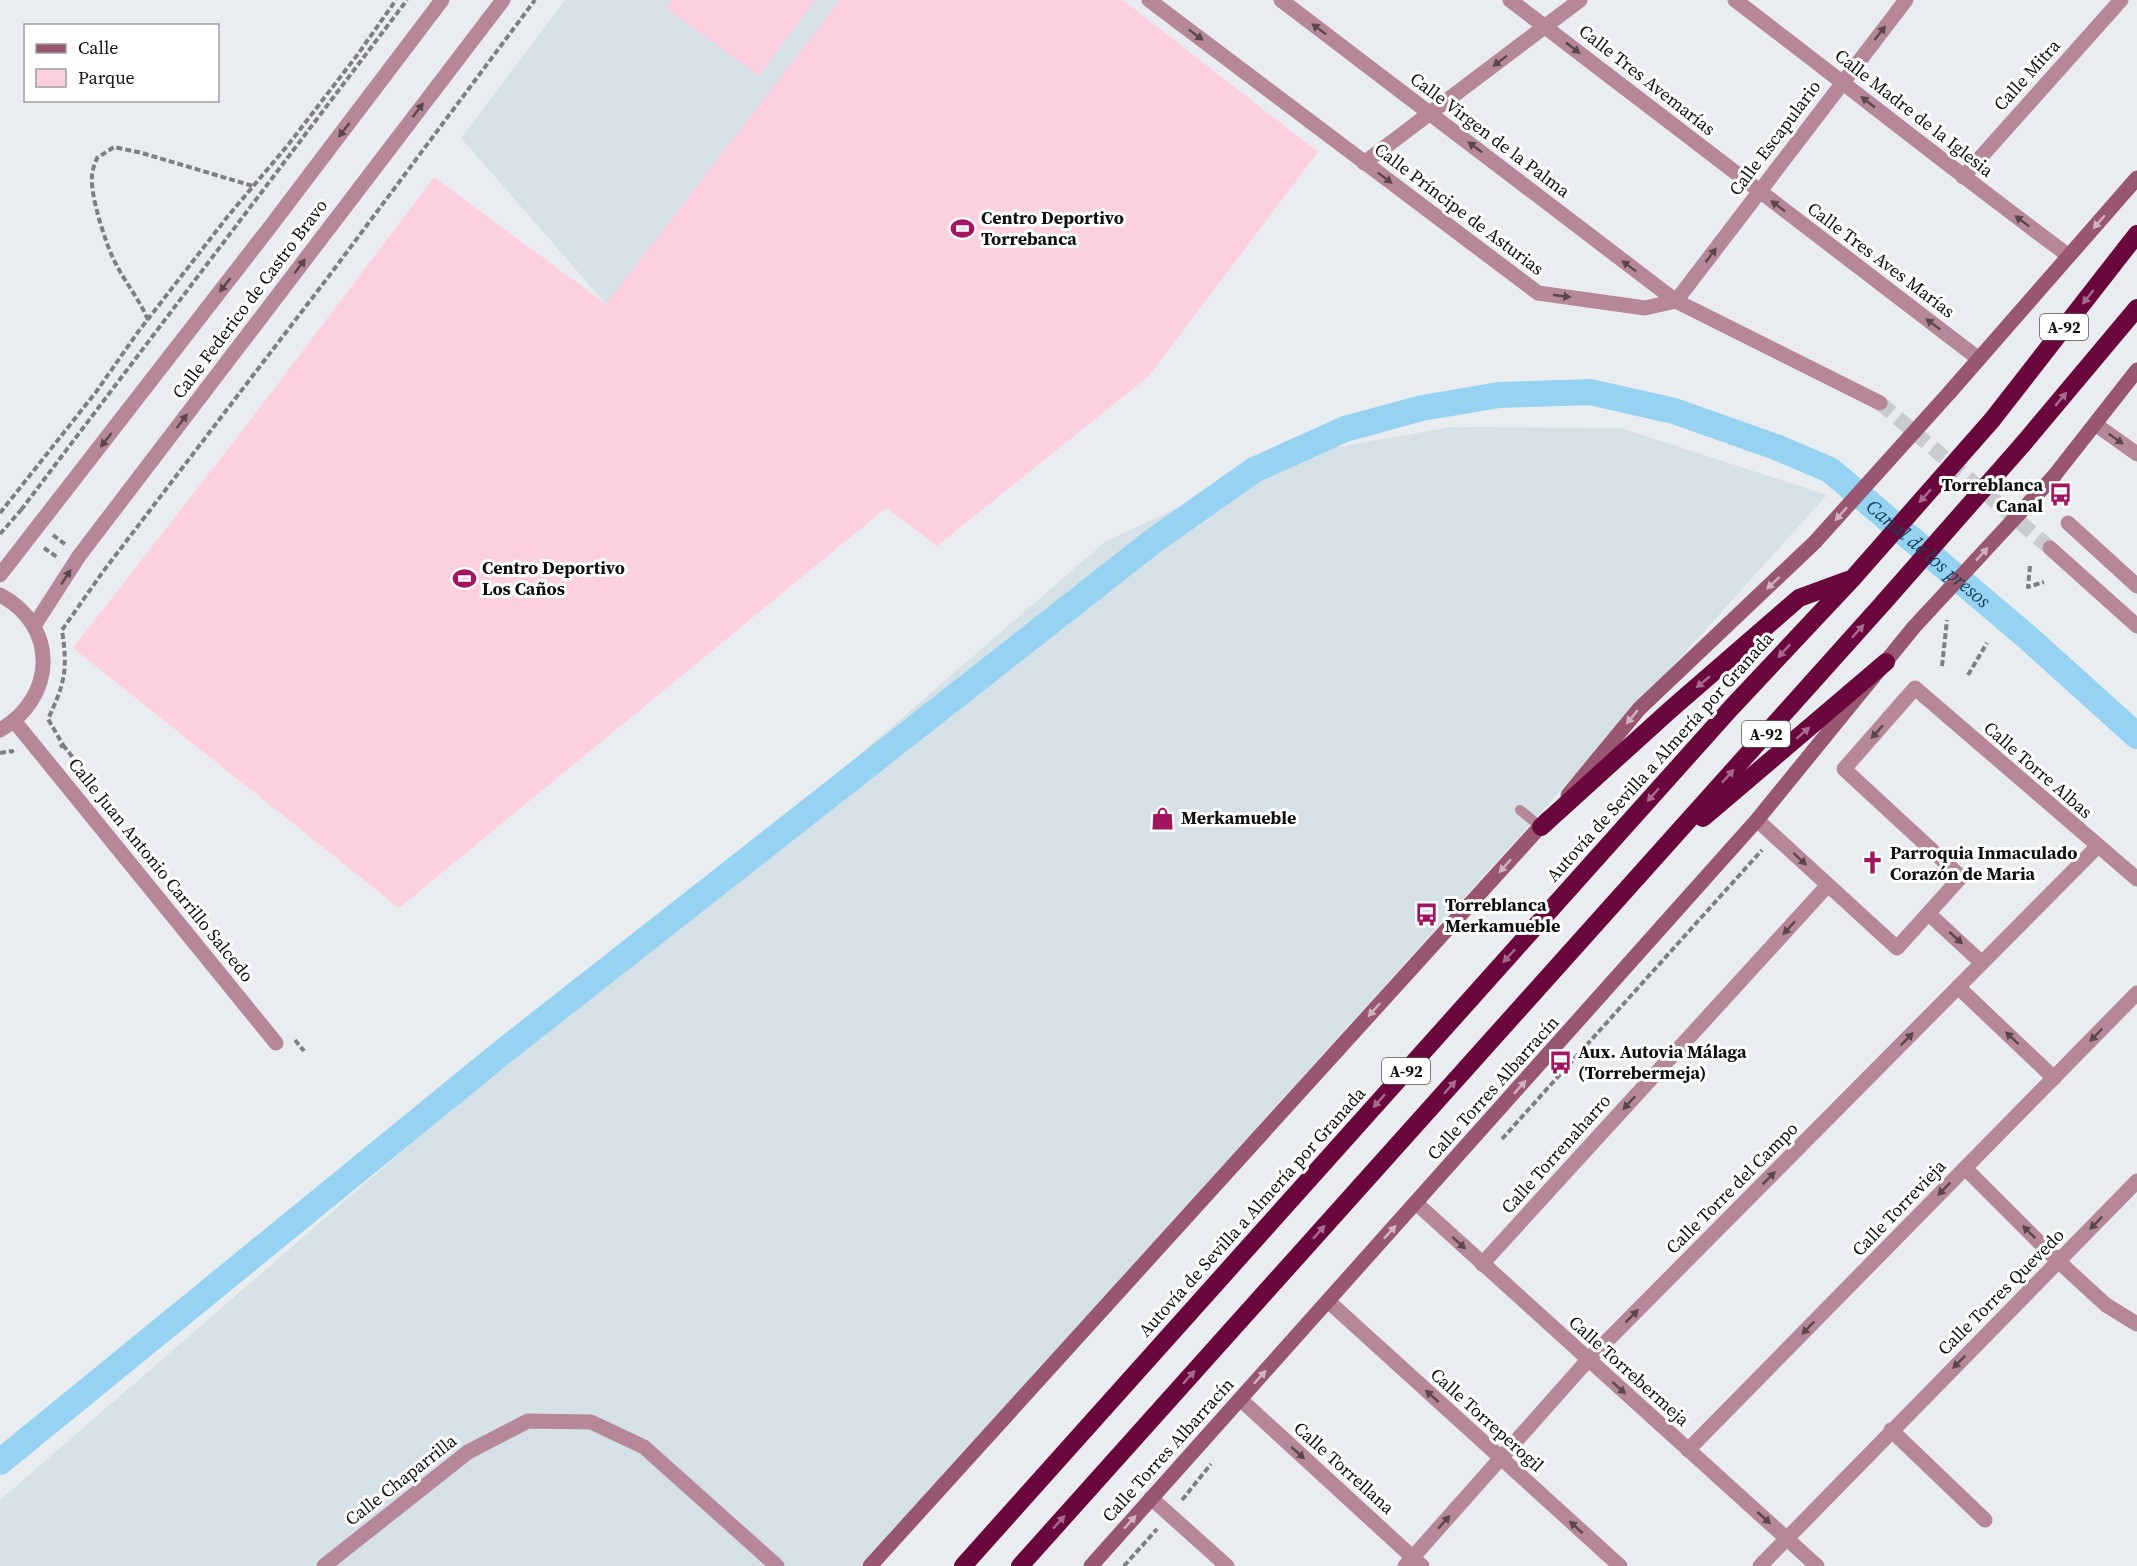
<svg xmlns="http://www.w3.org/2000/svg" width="2137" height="1566" viewBox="0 0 2137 1566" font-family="'Source Serif 4',serif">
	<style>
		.built { fill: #d6e1e7 }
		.green { fill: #fdd0df }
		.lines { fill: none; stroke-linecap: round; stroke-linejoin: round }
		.canal { stroke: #96d2f1; stroke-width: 26 }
		.street-tunnel { stroke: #c9ccce; stroke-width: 15; stroke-dasharray: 15 8; stroke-linecap: butt }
		.path { stroke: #7d7f80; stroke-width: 4; stroke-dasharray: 6 3; stroke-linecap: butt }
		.lane { stroke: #b68798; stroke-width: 10 }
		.street { stroke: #b68798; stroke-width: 15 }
		.secondary { stroke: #985670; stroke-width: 15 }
		.highway { stroke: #6a073c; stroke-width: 18 }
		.secondary-bridge { stroke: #985670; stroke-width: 15 }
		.highway-bridge { stroke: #6a073c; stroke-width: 18 }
		.oneway { fill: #5a464d }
		.oneway2 { fill: #d1b3bf }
		.oneway3 { fill: #a66a8a }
		.labels { text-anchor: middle; stroke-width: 6; stroke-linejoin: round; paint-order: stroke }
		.shield { fill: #fff; stroke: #575858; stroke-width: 1.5 }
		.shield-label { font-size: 16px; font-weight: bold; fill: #0f1010 }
		.street-label { font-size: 18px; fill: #0f1010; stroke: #fff }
		.poi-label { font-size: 18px; font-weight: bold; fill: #0f1010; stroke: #fff; text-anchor: start }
		.water-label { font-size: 20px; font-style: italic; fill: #15455b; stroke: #fff }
	</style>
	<rect width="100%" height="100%" fill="#eaedef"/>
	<g class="built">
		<polygon points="565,0 840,0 606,304 461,138"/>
		<polygon points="1452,427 1621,428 1827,495 861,1566 0,1566 0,1500 1106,541 1292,455"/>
	</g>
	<g class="green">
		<polygon points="672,0 815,0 759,76 666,8"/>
		<polygon points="840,0 1123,0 1318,152 1149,376 937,546 886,508 399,908 73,648 249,422 434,177 606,304"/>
	</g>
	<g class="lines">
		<path class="canal" id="s1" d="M0 1462 500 1054 1152 542 1254 470 1345 429 1422 408 1499 395 1590 392 1674 411 1776 447 1830 470 2026 636 2137 736"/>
		<polyline class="street-tunnel" points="1880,403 2050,548"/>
		<g class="path">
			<path d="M148 320C139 298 123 280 113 258 105 241 90 195 92 176 92 170 95 164 97 158L114 147 142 153 253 186"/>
			<polyline points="21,510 407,0"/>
			<polyline points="0,513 96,392 138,332 228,216 288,145 358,54 396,0"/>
			<polyline points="0,534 21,510"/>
			<polyline points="53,535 66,545"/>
			<polyline points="44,548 57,557"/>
			<polyline points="2030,566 2028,587 2044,582"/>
			<polyline points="1942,666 1947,620"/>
			<polyline points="1968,675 1987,643"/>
			<polyline points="63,745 85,773"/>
			<path d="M60 747 63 745 48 719C65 683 68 670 62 630L102 573 329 276 535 0"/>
			<polyline points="0,753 12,751 13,753"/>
			<polyline points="295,1040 304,1051"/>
			<polyline points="1502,1139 1762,850"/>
			<polyline points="1182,1500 1211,1464"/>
			<polyline points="1124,1566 1157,1529"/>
		</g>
		<polyline class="lane" points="1520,810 1541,827"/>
		<g class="street">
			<polyline points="1149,0 1538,293 1645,308 1676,301"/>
			<polyline points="1281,0 1676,301 1880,403"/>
			<polyline points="1510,0 1979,359"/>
			<path d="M1735 0C1847 85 1956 172 2069 256"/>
			<polyline points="1364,163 1580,0"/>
			<polyline points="1963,177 2121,0"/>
			<polyline points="1676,301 1906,0"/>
			<polyline points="2095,424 2137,454"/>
			<polyline points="2068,523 2137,586"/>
			<polyline points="2050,548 2137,626"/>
			<polyline points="0,575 270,227 442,0"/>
			<path d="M0 595C59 626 56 698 0 730"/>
			<polyline points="34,626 79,556 503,0"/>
			<polyline points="15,722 276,1043"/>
			<polyline points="1757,820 1897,948 1961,877 1844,769 1915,688 2137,879"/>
			<polyline points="1929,914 1982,963"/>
			<polyline points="1958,987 2054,1078"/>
			<polyline points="1965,1168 2058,1261 2106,1305 2137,1324"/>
			<polyline points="1416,1203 1817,1566"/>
			<polyline points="1482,1264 1828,885"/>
			<polyline points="1328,1301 1620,1566"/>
			<polyline points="1240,1399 1422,1566"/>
			<polyline points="1891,1430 1985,1520"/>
			<polyline points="1688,1450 2137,993"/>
			<polyline points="1151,1498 1227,1566"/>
			<polyline points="324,1566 468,1452 528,1421 591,1422 644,1447 777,1566"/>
			<polyline points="1405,1566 1588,1360 2097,847"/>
			<polyline points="1760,1566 2137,1181"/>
		</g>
		<g class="secondary">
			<polyline points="1950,392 2137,178"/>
			<polyline points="2054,476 2137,370"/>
			<polyline points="1568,795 1639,709 1815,542"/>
			<polyline points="870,1566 1548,818"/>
			<polyline points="1091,1566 1757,820 1914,627"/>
		</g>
		<g class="highway">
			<polyline points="1992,420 2137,234"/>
			<polyline points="2023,444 2137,308"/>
			<polyline points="1703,818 1886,662"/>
			<polyline points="1541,827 1670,710 1799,598 1848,580"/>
			<polyline points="963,1566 1731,708 1853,578"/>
			<polyline points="1020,1566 1884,602"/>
		</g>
		<g class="secondary-bridge">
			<polyline points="1815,542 1950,392"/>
			<polyline points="1914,627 2054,476"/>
		</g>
		<g class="highway-bridge">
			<polyline points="1853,578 1992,420"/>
			<polyline points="1884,602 2023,444"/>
		</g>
	</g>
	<defs><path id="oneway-solid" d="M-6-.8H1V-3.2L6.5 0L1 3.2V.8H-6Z" transform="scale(1.5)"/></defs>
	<g class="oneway">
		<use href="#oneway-solid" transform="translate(1319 29) rotate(-143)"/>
		<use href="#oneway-solid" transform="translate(1880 33) rotate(-52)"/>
		<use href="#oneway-solid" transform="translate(1196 35) rotate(37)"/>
		<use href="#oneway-solid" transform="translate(1573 48) rotate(38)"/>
		<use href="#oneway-solid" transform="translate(1500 61) rotate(143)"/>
		<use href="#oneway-solid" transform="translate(1868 102) rotate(-142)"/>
		<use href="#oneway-solid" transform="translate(418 110) rotate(-53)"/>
		<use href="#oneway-solid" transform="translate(344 130) rotate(128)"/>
		<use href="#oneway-solid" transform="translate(1475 147) rotate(-143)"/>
		<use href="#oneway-solid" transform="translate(1385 178) rotate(37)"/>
		<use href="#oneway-solid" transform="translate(1778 206) rotate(-143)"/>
		<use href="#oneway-solid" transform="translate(2022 221) rotate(-143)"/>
		<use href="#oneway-solid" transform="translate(1711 255) rotate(-53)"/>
		<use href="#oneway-solid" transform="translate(300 266) rotate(-53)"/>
		<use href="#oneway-solid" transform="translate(1629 266) rotate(-143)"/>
		<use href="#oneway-solid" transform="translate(225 285) rotate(128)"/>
		<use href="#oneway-solid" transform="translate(1562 296) rotate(8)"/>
		<use href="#oneway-solid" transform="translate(1933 324) rotate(-143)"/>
		<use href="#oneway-solid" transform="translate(182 421) rotate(-53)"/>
		<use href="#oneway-solid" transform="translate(2116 439) rotate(35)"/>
		<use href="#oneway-solid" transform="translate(106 440) rotate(128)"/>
		<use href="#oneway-solid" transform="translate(66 577) rotate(-57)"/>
		<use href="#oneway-solid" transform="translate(1877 732) rotate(131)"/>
		<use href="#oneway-solid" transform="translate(1800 859) rotate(43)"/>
		<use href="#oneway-solid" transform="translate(1789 928) rotate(132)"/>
		<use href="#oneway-solid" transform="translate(1956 938) rotate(42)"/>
		<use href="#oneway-solid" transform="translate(2096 1035) rotate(134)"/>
		<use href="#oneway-solid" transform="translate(2012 1038) rotate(-137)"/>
		<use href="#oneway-solid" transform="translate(1907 1039) rotate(-45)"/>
		<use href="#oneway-solid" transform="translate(1629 1103) rotate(132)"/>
		<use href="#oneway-solid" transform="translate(1769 1178) rotate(-45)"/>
		<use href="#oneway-solid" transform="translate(1944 1189) rotate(134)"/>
		<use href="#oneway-solid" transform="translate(2096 1223) rotate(134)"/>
		<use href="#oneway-solid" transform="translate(2029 1232) rotate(-135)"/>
		<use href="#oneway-solid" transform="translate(1459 1243) rotate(42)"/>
		<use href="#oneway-solid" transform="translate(1632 1316) rotate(-45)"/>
		<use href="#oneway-solid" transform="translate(1808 1328) rotate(134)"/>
		<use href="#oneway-solid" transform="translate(1959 1362) rotate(135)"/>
		<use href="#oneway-solid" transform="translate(1619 1388) rotate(42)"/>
		<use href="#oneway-solid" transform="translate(1432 1396) rotate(-138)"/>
		<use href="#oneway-solid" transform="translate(1298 1453) rotate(42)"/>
		<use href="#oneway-solid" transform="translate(1764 1518) rotate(42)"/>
		<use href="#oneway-solid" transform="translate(1444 1522) rotate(-48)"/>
		<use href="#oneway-solid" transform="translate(1576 1527) rotate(-138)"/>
	</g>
	<g class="oneway2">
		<use href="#oneway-solid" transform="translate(2099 222) rotate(131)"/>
		<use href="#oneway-solid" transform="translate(1841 514) rotate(132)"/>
		<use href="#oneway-solid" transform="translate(1982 554) rotate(-47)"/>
		<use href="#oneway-solid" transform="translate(1773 583) rotate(137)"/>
		<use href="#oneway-solid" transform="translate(1632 717) rotate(130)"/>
		<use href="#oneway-solid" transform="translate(1505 866) rotate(132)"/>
		<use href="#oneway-solid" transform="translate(1374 1010) rotate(132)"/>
		<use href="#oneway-solid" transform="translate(1520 1087) rotate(-48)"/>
		<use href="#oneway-solid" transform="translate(1390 1232) rotate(-48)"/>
		<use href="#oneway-solid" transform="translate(1260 1377) rotate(-48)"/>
		<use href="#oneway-solid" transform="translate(1130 1522) rotate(-48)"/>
	</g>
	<g class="oneway3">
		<use href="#oneway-solid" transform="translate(2088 297) rotate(128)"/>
		<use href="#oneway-solid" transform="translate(2061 399) rotate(-50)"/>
		<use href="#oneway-solid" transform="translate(1925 496) rotate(131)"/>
		<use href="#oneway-solid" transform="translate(1858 631) rotate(-48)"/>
		<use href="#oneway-solid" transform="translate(1784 651) rotate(133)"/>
		<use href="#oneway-solid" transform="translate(1703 682) rotate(140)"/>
		<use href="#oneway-solid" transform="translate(1803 733) rotate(-41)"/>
		<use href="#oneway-solid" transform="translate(1728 776) rotate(-48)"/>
		<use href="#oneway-solid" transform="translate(1653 795) rotate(132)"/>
		<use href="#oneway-solid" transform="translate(1509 956) rotate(132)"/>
		<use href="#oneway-solid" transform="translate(1450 1087) rotate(-48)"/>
		<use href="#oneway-solid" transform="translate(1379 1101) rotate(132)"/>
		<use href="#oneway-solid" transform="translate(1319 1232) rotate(-48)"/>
		<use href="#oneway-solid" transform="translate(1189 1377) rotate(-48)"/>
		<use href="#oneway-solid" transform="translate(1059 1522) rotate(-48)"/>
	</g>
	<defs>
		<symbol id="stadium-bare" viewBox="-9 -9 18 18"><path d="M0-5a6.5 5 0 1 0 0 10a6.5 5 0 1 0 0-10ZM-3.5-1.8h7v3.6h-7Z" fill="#a2165f" stroke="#fff" stroke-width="2.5" paint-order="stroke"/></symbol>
		<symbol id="bus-bare" viewBox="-9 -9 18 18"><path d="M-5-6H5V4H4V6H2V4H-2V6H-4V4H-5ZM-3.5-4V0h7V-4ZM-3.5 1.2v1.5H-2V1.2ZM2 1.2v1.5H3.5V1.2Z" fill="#a2165f" stroke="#fff" stroke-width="2.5" paint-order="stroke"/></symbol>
		<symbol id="shop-bare" viewBox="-9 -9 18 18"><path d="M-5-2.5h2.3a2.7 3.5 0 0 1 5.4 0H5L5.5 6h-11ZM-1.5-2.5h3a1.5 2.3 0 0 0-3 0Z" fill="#a2165f" stroke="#fff" stroke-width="2.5" paint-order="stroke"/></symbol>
		<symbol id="church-bare" viewBox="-9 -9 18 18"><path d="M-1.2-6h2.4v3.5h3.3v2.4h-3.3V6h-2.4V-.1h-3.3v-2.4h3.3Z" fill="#a2165f" stroke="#fff" stroke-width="2.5" paint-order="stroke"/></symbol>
	</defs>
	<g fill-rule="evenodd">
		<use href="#stadium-bare" x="946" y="212" width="33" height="33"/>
		<use href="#bus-bare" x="2044" y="478" width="33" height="33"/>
		<use href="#stadium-bare" x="448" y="562" width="33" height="33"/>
		<use href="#shop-bare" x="1146" y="802" width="33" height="33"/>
		<use href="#church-bare" x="1856" y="846" width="33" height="33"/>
		<use href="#bus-bare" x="1410" y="898" width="33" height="33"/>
		<use href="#bus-bare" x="1544" y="1046" width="33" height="33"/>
	</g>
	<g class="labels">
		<g class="shield">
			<rect x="2040" y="314" width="48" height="26" rx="4.5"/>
			<rect x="1742" y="721" width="48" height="26" rx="4.5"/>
			<rect x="1382" y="1058" width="48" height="26" rx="4.5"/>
		</g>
		<g class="shield-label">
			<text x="2064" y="333">A-92</text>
			<text x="1766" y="740">A-92</text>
			<text x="1406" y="1077">A-92</text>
		</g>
		<g class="street-label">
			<text transform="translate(2027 75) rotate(-48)" y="6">Calle Mitra</text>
			<text transform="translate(1647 80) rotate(38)" y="6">Calle Tres Avemarías</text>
			<text transform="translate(1914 113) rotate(38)" y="6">Calle Madre de la Iglesia</text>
			<text transform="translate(1490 135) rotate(37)" y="6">Calle Virgen de la Palma</text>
			<text transform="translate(1775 138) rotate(-53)" y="6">Calle Escapulario</text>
			<text transform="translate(1459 209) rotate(37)" y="6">Calle Príncipe de Asturias</text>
			<text transform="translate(1881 260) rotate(37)" y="6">Calle Tres Aves Marías</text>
			<text transform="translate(250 299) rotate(-53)" y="6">Calle Federico de Castro Bravo</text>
			<text transform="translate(1660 757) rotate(-48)" y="6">Autovía de Sevilla a Almería por Granada</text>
			<text transform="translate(2038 770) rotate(41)" y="6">Calle Torre Albas</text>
			<text transform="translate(161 870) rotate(51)" y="6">Calle Juan Antonio Carrillo Salcedo</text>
			<text transform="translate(1493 1088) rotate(-48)" y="6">Calle Torres Albarracín</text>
			<text transform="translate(1556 1154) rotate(-48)" y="6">Calle Torrenaharro</text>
			<text transform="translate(1732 1188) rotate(-45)" y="6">Calle Torre del Campo</text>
			<text transform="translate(1899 1208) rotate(-46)" y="6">Calle Torrevieja</text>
			<text transform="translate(1252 1212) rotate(-48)" y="6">Autovía de Sevilla a Almería por Granada</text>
			<text transform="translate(2001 1292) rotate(-45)" y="6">Calle Torres Quevedo</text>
			<text transform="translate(1629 1371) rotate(42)" y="6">Calle Torrebermeja</text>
			<text transform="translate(1487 1420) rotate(42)" y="6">Calle Torreperogil</text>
			<text transform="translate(1168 1450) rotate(-48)" y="6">Calle Torres Albarracín</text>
			<text transform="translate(1344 1468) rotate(42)" y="6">Calle Torrellana</text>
			<text transform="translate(401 1480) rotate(-38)" y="6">Calle Chaparrilla</text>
		</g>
		<g class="poi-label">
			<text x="981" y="224">Centro Deportivo<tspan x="981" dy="21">Torrebanca</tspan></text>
			<text x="2043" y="491" text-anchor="end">Torreblanca<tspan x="2043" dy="21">Canal</tspan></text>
			<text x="482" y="574">Centro Deportivo<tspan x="482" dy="21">Los Caños</tspan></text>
			<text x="1181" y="824">Merkamueble</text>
			<text x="1890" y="859">Parroquia Inmaculado<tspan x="1890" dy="21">Corazón de Maria</tspan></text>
			<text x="1445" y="911">Torreblanca<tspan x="1445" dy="21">Merkamueble</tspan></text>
			<text x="1578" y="1058">Aux. Autovia Málaga<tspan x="1578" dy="21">(Torrebermeja)</tspan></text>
		</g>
		<g class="water-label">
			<text dy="7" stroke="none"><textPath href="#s1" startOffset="2330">Canal de los presos</textPath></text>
		</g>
	</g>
	<rect x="24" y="24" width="195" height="78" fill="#ffffff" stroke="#9f9f9f" stroke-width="1.5"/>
	<rect x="36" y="44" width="30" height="9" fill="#985670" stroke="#9f9f9f" stroke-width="1.5"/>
	<text x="78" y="54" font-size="18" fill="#0f1010">Calle</text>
	<rect x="36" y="69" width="30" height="18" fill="#fdd0df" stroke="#9f9f9f" stroke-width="1.5"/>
	<text x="78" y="84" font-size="18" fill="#0f1010">Parque</text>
</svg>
